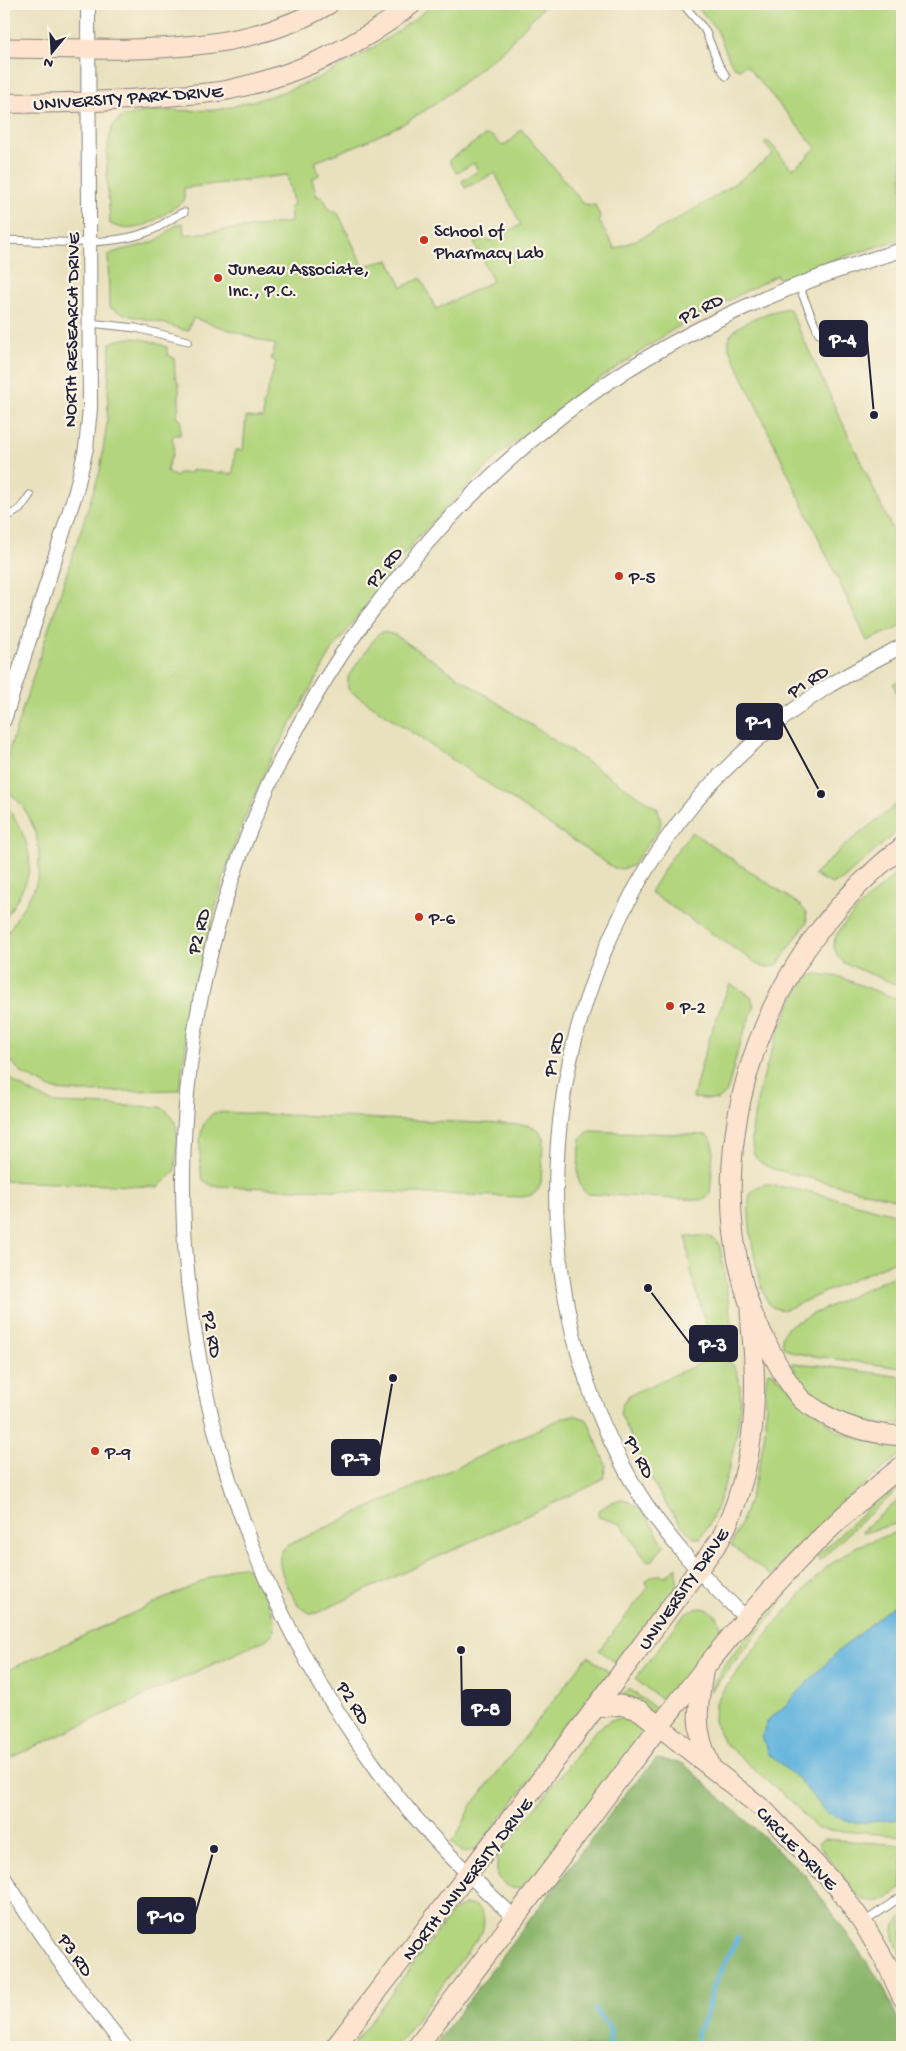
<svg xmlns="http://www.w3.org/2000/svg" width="906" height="2051" viewBox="0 0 906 2051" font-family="'Gochi Hand',sans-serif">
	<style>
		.green { fill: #b2d57e; stroke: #6a7c5c }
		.forest { fill: #8db66d; stroke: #586c54 }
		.water { fill: #63b4de; stroke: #426b8c }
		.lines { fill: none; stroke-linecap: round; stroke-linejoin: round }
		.stream { stroke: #63b4de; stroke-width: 5 }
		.lane-casing { stroke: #86827c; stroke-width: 9 }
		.street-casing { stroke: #86827c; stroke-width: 16 }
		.secondary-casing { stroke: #86827c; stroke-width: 21 }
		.lane { stroke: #fff; stroke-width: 7 }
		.street { stroke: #fff; stroke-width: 14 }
		.secondary { stroke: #fde4d0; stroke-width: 19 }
		.poi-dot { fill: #c8321e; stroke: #fcf5e5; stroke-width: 2 }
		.labels { text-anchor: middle; stroke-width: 4.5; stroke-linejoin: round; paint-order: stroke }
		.street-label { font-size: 19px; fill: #22223b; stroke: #fcf5e5 }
		.poi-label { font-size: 19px; fill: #22223b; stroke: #fcf5e5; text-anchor: start }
		.leader { fill: none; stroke: #22223b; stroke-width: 2 }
		.callout-dot { fill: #22223b; stroke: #fcf5e5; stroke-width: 2 }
		.callout { fill: #22223b; stroke: #22223b; stroke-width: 2 }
		.callout-label { font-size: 20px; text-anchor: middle; font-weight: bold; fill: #fff }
	</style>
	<rect width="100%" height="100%" fill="#fcf5e5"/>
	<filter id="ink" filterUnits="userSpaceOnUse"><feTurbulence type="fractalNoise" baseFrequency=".02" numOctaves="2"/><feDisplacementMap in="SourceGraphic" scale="10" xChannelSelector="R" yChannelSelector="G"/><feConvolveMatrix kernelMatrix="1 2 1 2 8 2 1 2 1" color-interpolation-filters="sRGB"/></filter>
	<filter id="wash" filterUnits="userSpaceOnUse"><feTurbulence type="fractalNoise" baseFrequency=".0096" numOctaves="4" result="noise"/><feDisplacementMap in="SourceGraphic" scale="20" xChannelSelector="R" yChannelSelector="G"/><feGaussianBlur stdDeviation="1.12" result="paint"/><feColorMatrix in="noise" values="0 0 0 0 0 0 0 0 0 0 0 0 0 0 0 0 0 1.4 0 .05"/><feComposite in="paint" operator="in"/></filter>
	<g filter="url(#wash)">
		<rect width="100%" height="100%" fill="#e9e1be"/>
		<g class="green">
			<path d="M434 4H546L502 51 437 103 403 124 365 142 315 162 319 175 312 179 317 197 322 196 330 210 338 213 363 266 389 260 402 287 421 278 436 309 493 281 474 243 485 237 488 241 521 225 495 173 465 188 462 181 478 171 474 163 456 173 449 160 484 136C493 133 496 140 502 146L513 139 521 129 584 204 595 205 600 216 599 221 615 249C673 225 724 194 773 154L764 143 766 141 770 143 792 169 808 157 807 156 816 148 746 65 739 69 733 66 729 59 717 30 695 4H902V239L827 262 779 279 777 275 674 329 598 380 500 454 416 539 333 649 271 759 242 824 224 876 190 1004 185 1054 179 1090 80 1092 55 1090 23 1074 4 1054V939L35 887 39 873V853L36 833 28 815 19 802 4 788V766L100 471 107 422 110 343C132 334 146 339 167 347V354L174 358 175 375 179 385V405L176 417 181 420 180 435H175L172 438C178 452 168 459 167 471L176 477 179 473H191V470L233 474 235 450H243L246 417 263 418V406L276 362 271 359 276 345 193 318 188 330C180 331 174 326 166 324 145 318 128 318 109 307L108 255C123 247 141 248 157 240 166 235 172 225 183 223L184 235 291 222 290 207 294 206 287 175 184 188V201C160 216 139 238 110 224 109 200 101 143 115 123 128 106 194 112 215 110 225 109 235 106 244 103 315 87 378 49 434 4Z"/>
			<path d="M789 308 902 550V626L867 641 729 348C729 343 728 340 730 336 739 321 773 310 789 308Z"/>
			<polygon points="383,632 395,635 658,809 661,822 659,829 632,866 622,869 614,868 353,693 348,689 348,677 377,635"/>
			<polygon points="902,671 902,704 893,684 899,681"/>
			<polygon points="902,800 902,827 842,880 832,884 814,875 844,846"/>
			<path d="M4 802C20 825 38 855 25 884 19 897 11 909 4 921Z"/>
			<polygon points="692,832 800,905 806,912 807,922 778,964 772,967 762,967 650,892 671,858"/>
			<path d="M902 868V987L844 963C839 958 833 950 834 943 835 925 888 881 902 868Z"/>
			<path d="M817 974 840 977 902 1001V1201L773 1169C766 1166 759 1163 755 1156 740 1129 785 999 807 978 809 976 814 975 817 974Z"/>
			<path d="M730 984 751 996 754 1007 740 1042 728 1088 726 1093 718 1100 693 1098C702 1058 714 1022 730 984Z"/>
			<path d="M4 1071 17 1084 38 1096 56 1103 160 1107C185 1117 176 1149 175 1172L158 1187 4 1181Z"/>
			<path d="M217 1112 528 1125 539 1131 543 1139 541 1183C538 1193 532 1196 521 1197L213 1186 203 1180 201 1174C201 1155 194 1120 217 1112Z"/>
			<path d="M589 1131 707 1135 713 1143V1150L710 1195 702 1200 587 1194C572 1183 580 1154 581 1138Z"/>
			<path d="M765 1184 811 1192 902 1216V1258L787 1309C781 1310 775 1310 770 1305 759 1294 744 1210 750 1195 753 1189 758 1186 765 1184Z"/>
			<path d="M686 1237C698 1236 715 1233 720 1247L732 1325 727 1335 712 1345 692 1277Z"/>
			<path d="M902 1272V1368L807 1355 791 1352 783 1346C780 1334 784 1330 794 1323Z"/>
			<path d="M717 1356C726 1358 733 1363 737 1372 750 1402 722 1514 700 1538H694C661 1508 638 1453 620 1413L622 1405 629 1395Z"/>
			<path d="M792 1363 818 1365 902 1377V1424C865 1427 829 1410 804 1383 799 1377 793 1371 792 1363Z"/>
			<path d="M768 1372 773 1373 837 1431 863 1440 902 1444V1453C855 1491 812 1531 771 1576L731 1545C749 1506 762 1465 766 1422 767 1407 763 1387 768 1372Z"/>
			<path d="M574 1415 586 1419 589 1423 606 1466 603 1478 595 1484 317 1613H310L299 1607C291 1591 269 1561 286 1546L565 1417Z"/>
			<polygon points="902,1479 902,1486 858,1524 819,1561 816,1557 869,1507"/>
			<polygon points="902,1496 902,1522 863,1533 862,1531"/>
			<path d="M621 1500C642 1501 654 1530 664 1545L652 1561 646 1560 621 1524 598 1517V1511L612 1502Z"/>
			<polygon points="902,1530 902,1836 817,1829 791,1801 724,1743 714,1721 715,1703 727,1685 777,1621 824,1569 855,1547"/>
			<polygon points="243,1566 255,1573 275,1619 274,1632 267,1639 4,1761 4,1672 234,1567"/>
			<path d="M677 1567V1586L620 1666 599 1650 648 1588 645 1582C652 1575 657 1574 666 1576Z"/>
			<polygon points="775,1602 782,1602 711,1691 710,1690 723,1667"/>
			<path d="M702 1608C717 1611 723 1623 720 1637L668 1705 635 1679 684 1615 695 1609Z"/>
			<path d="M588 1656 613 1675 476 1849C464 1855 459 1850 451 1842L455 1839 472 1805Z"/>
			<polygon points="628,1688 662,1713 659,1717 622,1696"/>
			<path d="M629 1717 639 1719 652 1727 531 1884C516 1891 507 1890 497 1876V1857L595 1731 611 1720Z"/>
			<path d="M824 1839 902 1845V1888C887 1899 872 1910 855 1893L818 1844Z"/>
			<path d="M464 1905C482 1903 487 1918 482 1932L396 2047H351L453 1911Z"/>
			<path d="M902 1916V1957C895 1943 888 1928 902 1916Z"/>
		</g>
		<polygon class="forest" points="657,1759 684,1764 805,1875 881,1982 902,2029 902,2047 433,2047 629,1789"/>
		<polygon class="water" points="902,1598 902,1819 855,1823 828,1814 797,1778 768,1754 762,1735 768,1720 785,1706 836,1653"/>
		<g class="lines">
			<g class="stream">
				<polyline points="595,2010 610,2028 610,2047"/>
				<path d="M699 2047 697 2032C707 2021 708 2002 713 1988 720 1970 729 1954 738 1938"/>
			</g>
		</g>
	</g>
	<g filter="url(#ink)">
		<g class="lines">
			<defs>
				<g id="lane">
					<polyline points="683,4 705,30 719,65 726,76"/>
					<path d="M4 240C48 241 109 248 150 231 161 227 172 217 184 212"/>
					<polyline points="798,284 819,334"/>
					<polyline points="90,323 136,328 188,341"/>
					<polyline points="4,519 20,509 30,495"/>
					<polyline points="863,1923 902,1896"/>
				</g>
				<g id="street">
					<polyline points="4,720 76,491 86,448 90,409 88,4"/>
					<path d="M747 1619C703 1577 661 1533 631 1480 514 1274 537 1009 679 822 718 771 775 720 830 685 854 671 878 658 902 646"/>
					<path d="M4 1878C41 1937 81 1993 125 2047"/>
					<path d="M515 1918C466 1873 418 1826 379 1772 327 1701 282 1624 251 1542 131 1232 170 889 366 619 446 509 550 411 669 345 744 303 820 274 902 250"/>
				</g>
				<g id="secondary">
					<path d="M4 48C108 48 236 61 329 4"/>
					<path d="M4 103C59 104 116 101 171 96 190 94 209 94 228 90 294 76 359 47 412 4"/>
					<path d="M902 847C842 894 794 955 765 1025 728 1112 719 1216 750 1306 753 1317 759 1327 764 1337 774 1359 786 1381 801 1399 805 1403 812 1406 817 1410 842 1427 871 1434 902 1436"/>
					<path d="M703 1674C697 1711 694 1730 710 1764"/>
					<polyline points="596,1708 620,1705 639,1710 764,1810 839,1889 863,1923 887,1964 902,1997"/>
					<path d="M335 2047 581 1727 720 1540C748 1485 757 1426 754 1365 754 1346 750 1327 750 1308"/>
					<path d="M417 2047C485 1958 552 1869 619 1779 704 1667 791 1552 902 1466"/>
				</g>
			</defs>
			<use href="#lane" class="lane-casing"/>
			<use href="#street" class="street-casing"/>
			<use href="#secondary" class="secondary-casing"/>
			<use href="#lane" class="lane"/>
			<use href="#street" class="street"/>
			<use href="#secondary" class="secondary"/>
		</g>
	</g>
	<g class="poi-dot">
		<circle cx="424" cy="240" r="5"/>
		<circle cx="218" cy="278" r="5"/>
		<circle cx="619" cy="576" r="5"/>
		<circle cx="419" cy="917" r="5"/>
		<circle cx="670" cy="1006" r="5"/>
		<circle cx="95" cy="1451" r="5"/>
	</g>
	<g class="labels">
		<g class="street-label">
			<text transform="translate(128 96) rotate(-4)" y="7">UNIVERSITY PARK DRIVE</text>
			<text transform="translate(700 307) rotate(-27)" y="7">P2 RD</text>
			<text transform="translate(70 330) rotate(-89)" y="7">NORTH RESEARCH DRIVE</text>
			<text transform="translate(383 566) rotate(-51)" y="7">P2 RD</text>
			<text transform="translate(807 680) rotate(-34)" y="7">P1 RD</text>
			<text transform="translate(197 931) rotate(-75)" y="7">P2 RD</text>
			<text transform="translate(552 1054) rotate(-78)" y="7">P1 RD</text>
			<text transform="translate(214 1334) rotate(80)" y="7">P2 RD</text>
			<text transform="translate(641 1456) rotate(62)" y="7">P1 RD</text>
			<text transform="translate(682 1588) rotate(-55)" y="7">UNIVERSITY DRIVE</text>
			<text transform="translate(355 1702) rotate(57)" y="7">P2 RD</text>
			<text transform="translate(798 1847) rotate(46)" y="7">CIRCLE DRIVE</text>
			<text transform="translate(466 1878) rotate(-52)" y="7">NORTH UNIVERSITY DRIVE</text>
			<text transform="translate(77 1954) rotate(55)" y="7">P3 RD</text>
		</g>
		<g class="poi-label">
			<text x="434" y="236">School of<tspan x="434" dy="22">Pharmacy Lab</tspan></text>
			<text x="228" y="274">Juneau Associate,<tspan x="228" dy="22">Inc., P.C.</tspan></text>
			<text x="629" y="583">P-5</text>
			<text x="429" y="924">P-6</text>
			<text x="680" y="1013">P-2</text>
			<text x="105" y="1458">P-9</text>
		</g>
	</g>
	<path class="leader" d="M874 415L867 339M821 794L782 721M648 1288L690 1344M393 1378L379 1458M461 1650L462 1708M214 1849L195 1915"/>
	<g class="callout-dot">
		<circle cx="874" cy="415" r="5"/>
		<circle cx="821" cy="794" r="5"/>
		<circle cx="648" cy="1288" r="5"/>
		<circle cx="393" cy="1378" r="5"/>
		<circle cx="461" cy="1650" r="5"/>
		<circle cx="214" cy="1849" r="5"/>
	</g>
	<g class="callout">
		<rect x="820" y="321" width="47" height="35" rx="5"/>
		<rect x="737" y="704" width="45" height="35" rx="5"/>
		<rect x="690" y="1326" width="47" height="35" rx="5"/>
		<rect x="332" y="1440" width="47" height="35" rx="5"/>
		<rect x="462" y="1690" width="48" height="35" rx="5"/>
		<rect x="138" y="1898" width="57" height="35" rx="5"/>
	</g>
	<g class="callout-label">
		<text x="843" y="346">P-4</text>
		<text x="759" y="728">P-1</text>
		<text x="713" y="1351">P-3</text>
		<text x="356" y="1465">P-7</text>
		<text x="486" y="1715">P-8</text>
		<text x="166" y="1922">P-10</text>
	</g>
	<rect width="906" height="2051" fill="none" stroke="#fcf5e5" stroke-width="20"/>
	<g transform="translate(52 52) rotate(198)" stroke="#fcf5e5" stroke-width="4" paint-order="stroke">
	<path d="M0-4L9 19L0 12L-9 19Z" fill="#22223b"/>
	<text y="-8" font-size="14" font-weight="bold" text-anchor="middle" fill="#22223b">N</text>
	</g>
</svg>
